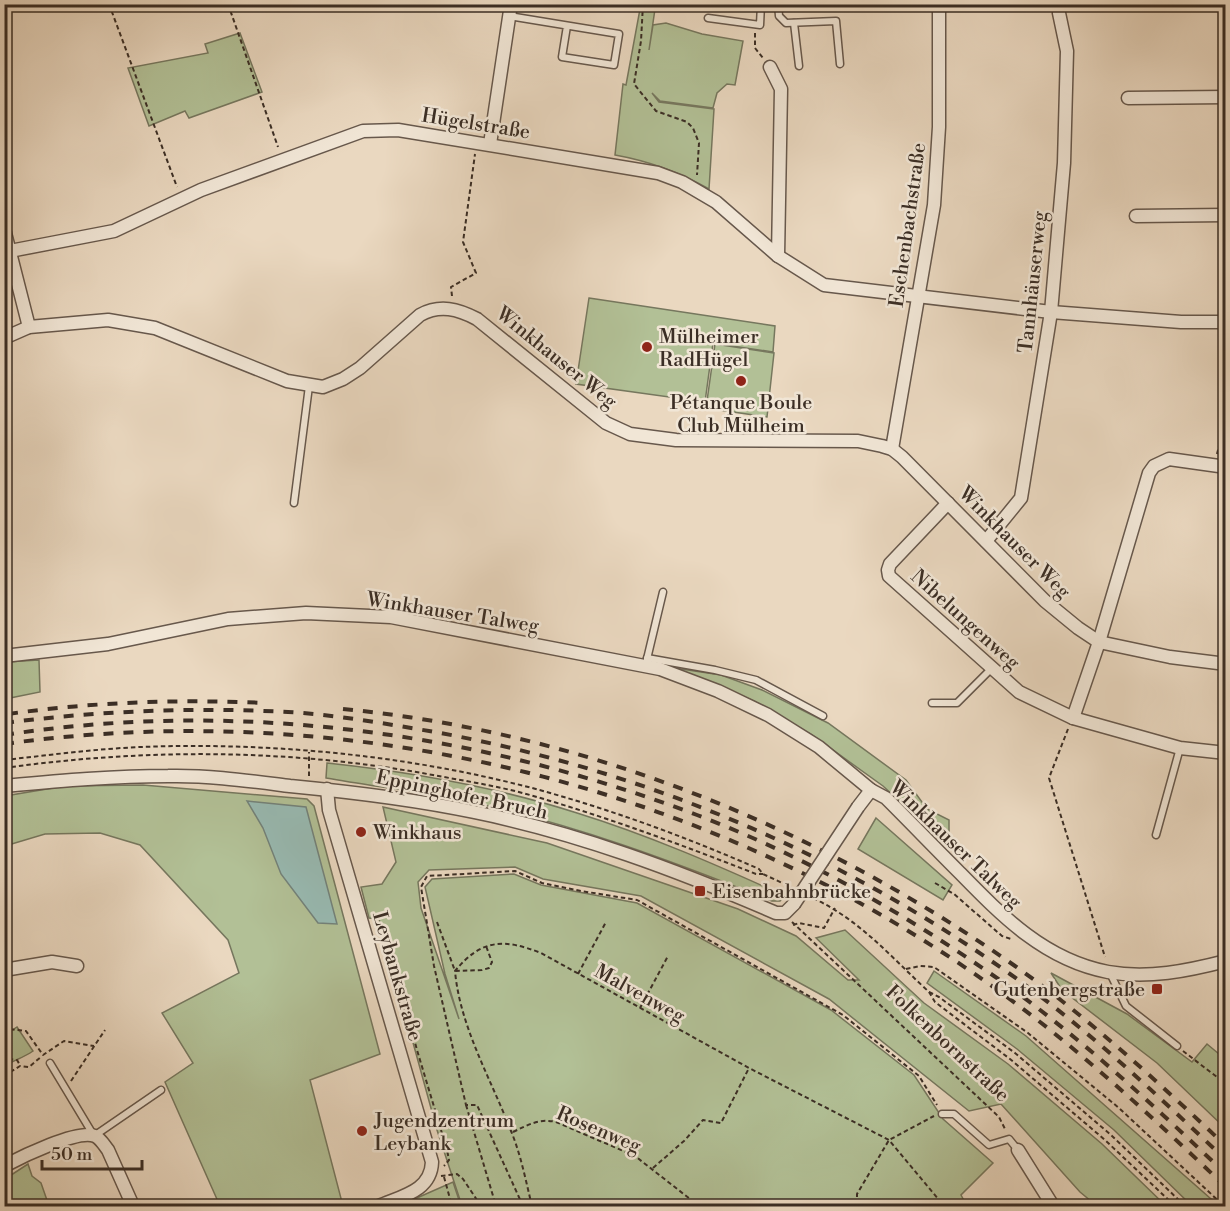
<svg xmlns="http://www.w3.org/2000/svg" width="1230" height="1211" viewBox="0 0 1230 1211" font-family="'Libre Bodoni',serif">
	<style>
		.green { fill: #b2c096; stroke: #76775e; stroke-width: 1.5 }
		.water { fill: #98bab2; stroke: #73827a; stroke-width: 1.5 }
		.lines { fill: none; stroke-linecap: round; stroke-linejoin: round }
		.lane-casing { stroke: #67584c; stroke-width: 9 }
		.street-casing { stroke: #67584c; stroke-width: 15 }
		.path { stroke: #3b2e25; stroke-width: 2; stroke-dasharray: 4.5 3; stroke-linecap: butt }
		.lane { stroke: #f1e6d6; stroke-width: 6 }
		.street { stroke: #f1e6d6; stroke-width: 12 }
		.rail { stroke: #3b2e25; stroke-width: 4; stroke-dasharray: 10 10; stroke-linecap: butt }
		.street-bridge-casing { stroke: #67584c; stroke-width: 15; stroke-linecap: butt }
		.street-bridge { stroke: #f1e6d6; stroke-width: 12 }
		.poi-dot { fill: #8f2418; stroke: #f1e6d6; stroke-width: 2 }
		.labels { text-anchor: middle; stroke-width: 5; stroke-linejoin: round; paint-order: stroke }
		.street-label { font-size: 20px; fill: #3b2e25; stroke: #f1e6d6 }
		.poi-label { font-size: 20px; fill: #3b2e25; stroke: #f1e6d6; text-anchor: start }
	</style>
	<rect width="100%" height="100%" fill="#ead8c0"/>
	<filter id="stains"><feTurbulence type="fractalNoise" baseFrequency=".00333" numOctaves="4"/><feColorMatrix values="0 0 0 0 .2 0 0 0 0 .09 0 0 0 0 .02 0 0 0 .5 -.17"/></filter>
	<radialGradient id="worn" r=".72"><stop offset=".6" stop-color="#630" stop-opacity="0"/><stop offset="1" stop-color="#630" stop-opacity=".3"/></radialGradient>
	<g class="green">
		<path d="M640 9H655L649 50 653 25 666 23 702 34 743 41 735 85 727 84 717 93 713 108 660 101 652 93 659 102 714 109 709 189C679 172 649 161 615 155L623 84 626 85Z"/>
		<polygon points="240,33 262,92 189,118 185,111 149,126 128,68 208,53 205,44"/>
		<polygon points="589,298 775,326 773,352 713,343 705,402 576,384"/>
		<polygon points="715,344 774,353 767,417 706,408"/>
		<polygon points="39,660 40,692 5,699 5,662"/>
		<polygon points="668,667 721,675 762,690 828,723 906,780 927,809 949,820 949,847 883,786 812,735 754,701"/>
		<path d="M327 763C412 772 496 787 577 813 648 835 717 865 785 896L780 901H772C672 861 571 823 465 801 419 792 372 786 326 778Z"/>
		<polygon points="143,785 307,799 314,806 380,1054 310,1080 343,1206 220,1206 165,1082 193,1063 162,1013 239,973 228,940 140,845 100,833 45,834 5,846 5,796 65,786"/>
		<polygon points="383,807 547,843 738,909 796,936 848,980 859,980 816,938 845,930 924,1003 1008,1064 1102,1144 1166,1206 1097,1206 1080,1192 1001,1104 969,1111 829,999 641,896 543,879 515,867 429,870 418,882 421,908 459,1019 445,974 425,887 432,879 514,874 541,885 637,903 831,1010 914,1075 943,1119 993,1163 961,1195 967,1206 462,1206 437,1130 379,919 369,918 361,887 382,884 396,862"/>
		<polygon points="876,818 952,885 943,900 858,849"/>
		<polygon points="934,971 1026,1036 1219,1206 1192,1206 1114,1130 1017,1049 927,983"/>
		<polygon points="1051,973 1127,1014 1192,1062 1207,1044 1225,1059 1225,1128 1157,1063 1062,990"/>
		<path d="M17 1027 33 1051C23 1058 14 1060 5 1066V1035Z"/>
		<polygon points="28,1164 32,1176 41,1183 49,1206 5,1206 5,1179"/>
		<polygon points="453,1182 461,1206 411,1206 410,1201"/>
	</g>
	<polygon class="water" points="247,801 306,807 337,924 318,923 281,874 263,828"/>
	<g class="lines">
		<defs>
			<g id="lane">
				<polyline points="778,4 779,16 786,23 836,21 840,64"/>
				<polyline points="509,16 619,34 614,65 562,57 567,26"/>
				<polyline points="708,18 760,25 761,4"/>
				<polyline points="794,23 799,66"/>
				<polyline points="294,503 309,386"/>
				<polyline points="647,658 715,670 756,680 823,716"/>
				<polyline points="647,659 663,592"/>
				<polyline points="932,703 957,703 992,668"/>
				<polyline points="1156,835 1180,748"/>
				<polyline points="1110,973 1126,1006 1177,1046"/>
				<polyline points="50,1063 94,1136 161,1090"/>
				<polyline points="942,1114 954,1114 989,1145 1009,1139 1018,1150"/>
			</g>
			<g id="street">
				<polyline points="770,67 781,89 778,256"/>
				<polyline points="1128,98 1226,97"/>
				<polyline points="490,144 511,4"/>
				<polyline points="1136,216 1226,215"/>
				<polyline points="4,229 29,327"/>
				<polyline points="10,251 114,231 201,190 363,131 398,130 658,173 682,182 716,202 778,256 824,285 1051,312 1181,322 1226,322"/>
				<path d="M4 338 29 327 108 320 155 328 287 381 323 387 343 379 360 368 420 315C440 304 458 309 477 319L606 423 630 434 676 440 858 441 882 446 892 449 902 457 1045 601 1078 628 1099 642 1170 657 1226 664"/>
				<polyline points="892,449 934,205 939,127 939,4"/>
				<polyline points="948,503 890,564 888,570 889,576 1019,692 1073,718 1180,748 1226,753"/>
				<polyline points="986,541 1021,498 1051,312 1064,163 1067,51 1059,13"/>
				<path d="M4 656 108 644 228 619 306 613 391 617 660 669 718 691 768 715 819 747 871 790 886 798C911 823 935 848 960 873 1003 917 1045 960 1108 972 1148 979 1187 971 1226 961"/>
				<polyline points="1073,718 1099,642 1149,473 1154,466 1169,459 1226,467"/>
				<path d="M4 786C59 781 113 776 168 776 208 775 250 781 290 786 352 792 413 799 474 812 578 833 679 871 776 913H785L794 904"/>
				<path d="M327 789 329 810 432 1162C431 1191 402 1196 379 1206"/>
				<polyline points="858,807 871,790"/>
				<polyline points="4,970 52,962 77,966"/>
				<polyline points="1018,1150 1053,1206"/>
				<path d="M4 1166C21 1157 78 1129 95 1136 101 1139 104 1145 108 1150L133 1206"/>
			</g>
		</defs>
		<use href="#lane" class="lane-casing"/>
		<use href="#street" class="street-casing"/>
		<g class="path">
			<polyline points="109,4 177,187"/>
			<polyline points="228,4 278,147"/>
			<polyline points="643,4 641,41 634,84 656,111 687,122 693,128 699,143 697,175"/>
			<polyline points="755,33 755,48 763,58"/>
			<polyline points="452,296 451,287 476,273 463,242 475,154"/>
			<polyline points="1217,454 1226,418"/>
			<polyline points="1068,729 1049,778 1105,957"/>
			<path d="M4 760C50 755 95 749 140 747 270 742 406 755 532 788 610 809 686 837 759 869L763 874 791 887"/>
			<path d="M4 768C147 748 291 749 433 775 465 781 498 786 530 795 607 817 682 845 756 874H763"/>
			<polyline points="309,776 309,752"/>
			<polyline points="935,883 954,894 1002,936 1011,939"/>
			<path d="M813 898C861 921 890 956 929 992L935 1002 1010 1059 1105 1140 1175 1206"/>
			<polyline points="437,922 455,971 482,970 489,968 492,962 486,946"/>
			<polyline points="792,922 999,1117 1006,1131"/>
			<polyline points="793,925 799,923 824,928 835,908"/>
			<polyline points="394,964 417,1050 447,1150 449,1160 444,1166"/>
			<polyline points="906,969 920,966 934,967 1028,1033 1119,1108 1224,1206"/>
			<polyline points="578,974 606,922"/>
			<polyline points="929,992 939,997 1015,1053 1111,1135 1185,1206"/>
			<polyline points="640,1008 668,956"/>
			<polyline points="4,1033 9,1029 26,1031 43,1055 64,1041 94,1046"/>
			<polyline points="1183,1051 1226,1084"/>
			<polyline points="4,1053 9,1059 17,1060 20,1065"/>
			<polyline points="4,1076 20,1066 29,1067 42,1056"/>
			<polyline points="71,1081 105,1030"/>
			<polyline points="466,1105 496,1206"/>
			<path d="M513 1132C528 1125 539 1118 556 1122L635 1156 699 1206"/>
			<polyline points="653,1168 684,1141 703,1120 721,1123 749,1068"/>
			<polyline points="441,1176 457,1174 463,1179 481,1206"/>
			<polyline points="444,1177 452,1206"/>
			<polyline points="861,1203 857,1198 857,1194 889,1140 934,1116"/>
			<polyline points="523,1206 477,1105 466,1105 434,966 421,887 427,876 515,871 542,883 581,891 637,900 843,1015 919,1076 937,1105"/>
			<path d="M532 1206C526 1182 521 1155 511 1131 491 1079 460 1027 455 971 482 938 505 939 541 953L749 1068 889 1140 944 1206"/>
		</g>
		<use href="#lane" class="lane"/>
		<use href="#street" class="street"/>
		<g class="rail">
			<path d="M343 709C584 732 817 827 1015 966 1089 1018 1160 1084 1226 1146"/>
			<path d="M8 714C93 702 179 699 265 703"/>
			<path d="M4 723C98 711 193 707 288 712 338 715 387 724 435 732 643 770 838 852 1010 974 1088 1029 1157 1095 1226 1160"/>
			<path d="M4 735C237 699 478 732 697 815 802 855 902 912 994 976 1077 1034 1152 1104 1226 1174"/>
			<path d="M4 744C348 696 706 783 989 984 1073 1043 1151 1116 1226 1187"/>
		</g>
		<defs>
			<polyline id="street-bridge" points="794,904 858,807"/>
		</defs>
		<use href="#street-bridge" class="street-bridge-casing"/>
		<use href="#street-bridge" class="street-bridge"/>
	</g>
	<g class="poi-dot">
		<circle cx="647" cy="347" r="6"/>
		<circle cx="741" cy="381" r="6"/>
		<circle cx="361" cy="832" r="6"/>
		<rect x="694" y="885" width="12" height="12" rx="3"/>
		<rect x="1151" y="983" width="12" height="12" rx="3"/>
		<circle cx="362" cy="1131" r="6"/>
	</g>
	<g class="labels">
		<g class="street-label">
			<text transform="translate(476 123) rotate(9)" y="7">Hügelstraße</text>
			<text transform="translate(907 225) rotate(-82)" y="7">Eschenbachstraße</text>
			<text transform="translate(1032 282) rotate(-84)" y="7">Tannhäuserweg</text>
			<text transform="translate(557 357) rotate(39)" y="7">Winkhauser Weg</text>
			<text transform="translate(1015 542) rotate(45)" y="7">Winkhauser Weg</text>
			<text transform="translate(453 612) rotate(9)" y="7">Winkhauser Talweg</text>
			<text transform="translate(966 619) rotate(42)" y="7">Nibelungenweg</text>
			<text transform="translate(462 794) rotate(12)" y="7">Eppinghofer Bruch</text>
			<text transform="translate(956 844) rotate(44)" y="7">Winkhauser Talweg</text>
			<text transform="translate(398 976) rotate(74)" y="7">Leybankstraße</text>
			<text transform="translate(640 993) rotate(29)" y="7">Malvenweg</text>
			<text transform="translate(948 1043) rotate(43)" y="7">Folkenbornstraße</text>
			<text transform="translate(599 1129) rotate(23)" y="7">Rosenweg</text>
		</g>
		<g class="poi-label">
			<text x="659" y="343">Mülheimer<tspan x="659" dy="23">RadHügel</tspan></text>
			<text x="741" y="409" text-anchor="middle">Pétanque Boule<tspan x="741" dy="23">Club Mülheim</tspan></text>
			<text x="373" y="839">Winkhaus</text>
			<text x="712" y="898">Eisenbahnbrücke</text>
			<text x="1145" y="996" text-anchor="end">Gutenbergstraße</text>
			<text x="374" y="1127">Jugendzentrum<tspan x="374" dy="23">Leybank</tspan></text>
		</g>
	</g>
	<rect width="1230" height="1211" fill="none" stroke="#ead8c0" stroke-width="24"/>
	<rect x="6" y="6" width="1218" height="1199" fill="none" stroke="#3b2e25" stroke-width="3"/>
	<rect x="12" y="12" width="1206" height="1187" fill="none" stroke="#3b2e25" stroke-width="1.5"/>
	<path d="M42 1160v9h100v-9" fill="none" stroke="#3b2e25" stroke-width="3"/>
	<text x="51" y="1160" font-size="18" fill="#3b2e25" stroke="#f1e6d6" stroke-width="4.5" paint-order="stroke">50 m</text>
	<rect width="100%" height="100%" filter="url(#stains)"/>
	<rect width="100%" height="100%" fill="url(#worn)"/>
</svg>
